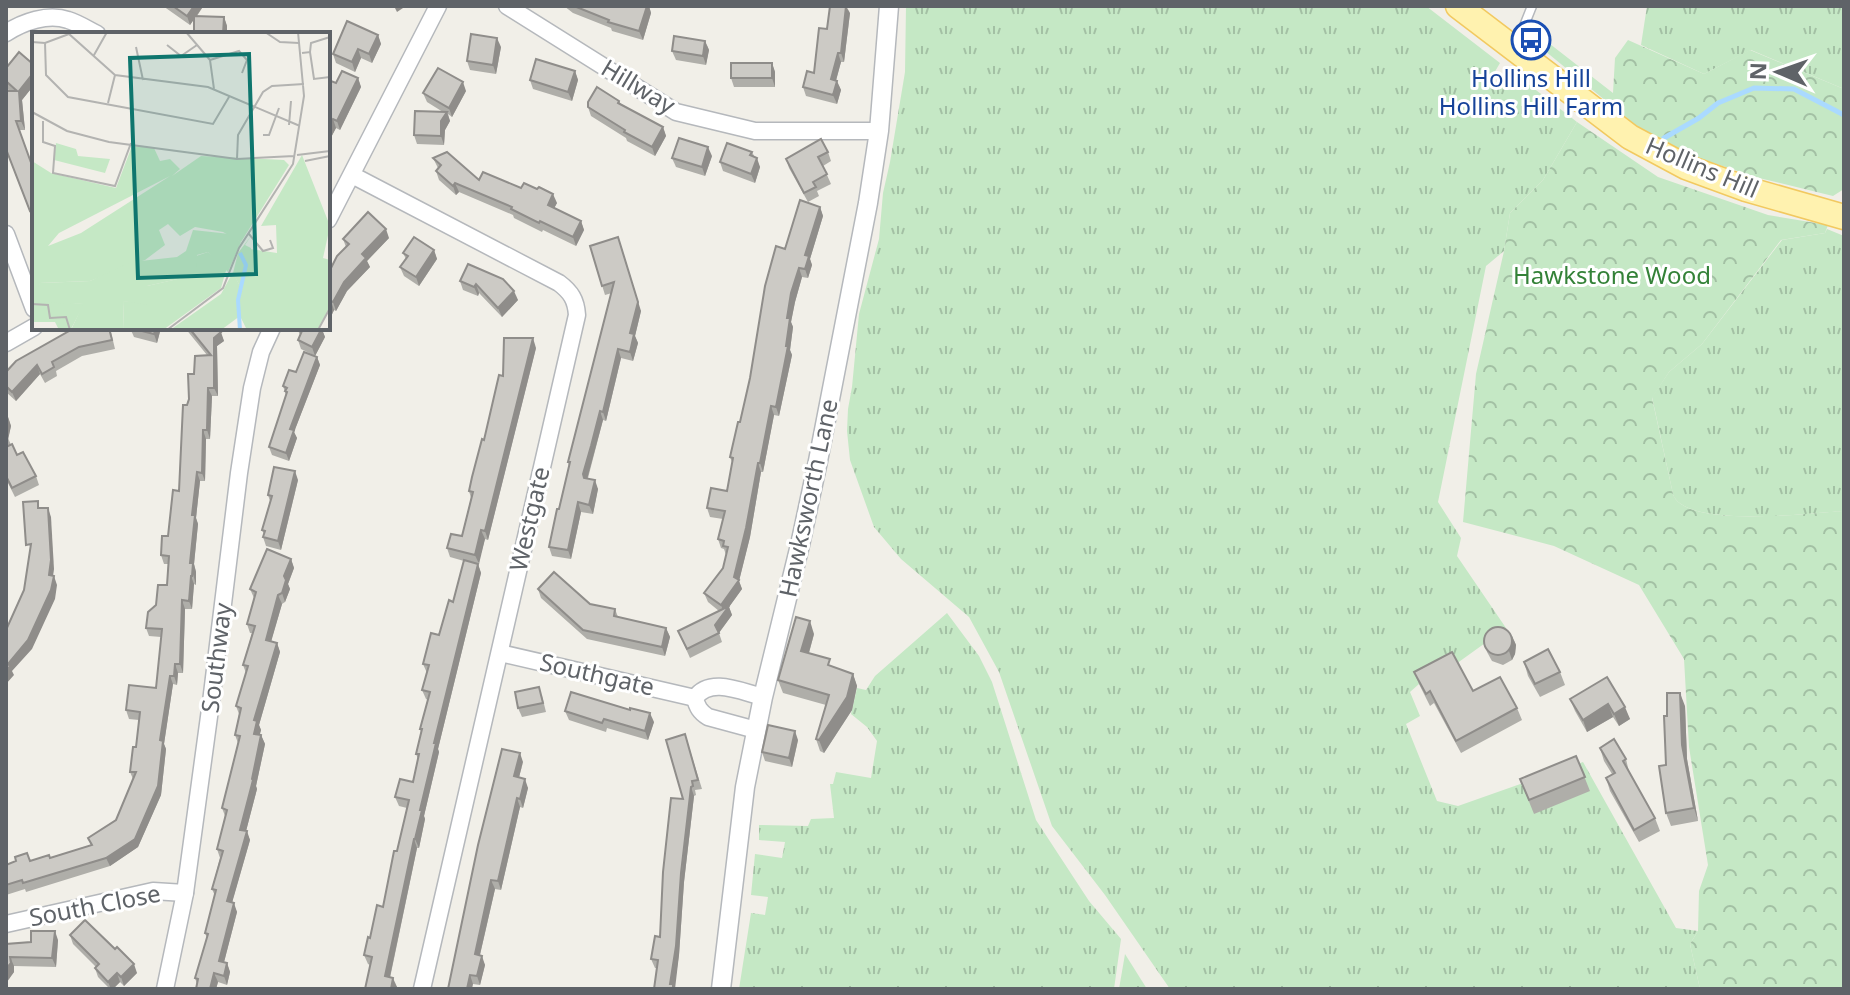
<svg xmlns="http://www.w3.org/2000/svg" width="1850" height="995" viewBox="0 0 1850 995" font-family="'Noto Sans',sans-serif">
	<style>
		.grass { fill: url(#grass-tufts) }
		.forest { fill: url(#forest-crowns) }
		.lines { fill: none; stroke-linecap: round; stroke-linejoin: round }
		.stream { stroke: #aadaff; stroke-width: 5 }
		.service-casing { stroke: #b5b8bc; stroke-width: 11 }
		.minor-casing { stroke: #b5b8bc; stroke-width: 19 }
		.tertiary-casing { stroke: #b5b8bc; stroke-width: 21 }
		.primary-casing { stroke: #f2c960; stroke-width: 27 }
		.service { stroke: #fff; stroke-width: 8 }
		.minor { stroke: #fff; stroke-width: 16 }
		.tertiary { stroke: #fff; stroke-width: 18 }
		.primary { stroke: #fff2af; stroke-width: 24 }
		.wall { fill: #afaea9 }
		.shaded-wall { fill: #8f8d8a }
		.building { fill: #cccac5; stroke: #8f8d8a; stroke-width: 2 }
		.labels { text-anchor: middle; stroke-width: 6; stroke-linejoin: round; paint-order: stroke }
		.transit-label { font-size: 24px; fill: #164399; stroke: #fff }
		.street-label { font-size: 24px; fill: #5f6368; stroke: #fff }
		.park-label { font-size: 24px; fill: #348238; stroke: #fff }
		.inset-river { fill: none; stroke: #aadaff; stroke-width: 4 }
		.inset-road { fill: none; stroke: #b3b3b1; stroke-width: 2 }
		.view { fill: #0f766e; fill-opacity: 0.15; stroke: #0f766e; stroke-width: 4 }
		.inset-edge { fill: none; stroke: #5f6368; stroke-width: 4 }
	</style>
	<defs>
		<pattern id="grass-tufts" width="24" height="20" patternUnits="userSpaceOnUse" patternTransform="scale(2)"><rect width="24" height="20" fill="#c5e8c5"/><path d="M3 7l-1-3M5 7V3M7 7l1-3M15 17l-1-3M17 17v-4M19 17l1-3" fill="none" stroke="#a3c0a4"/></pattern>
		<pattern id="forest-crowns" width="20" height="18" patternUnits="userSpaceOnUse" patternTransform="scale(2)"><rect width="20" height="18" fill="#c5e8c5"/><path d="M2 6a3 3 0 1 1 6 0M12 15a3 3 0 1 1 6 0" fill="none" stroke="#a3c0a4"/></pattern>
	</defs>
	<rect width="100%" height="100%" fill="#f1efe8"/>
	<g class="grass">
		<polygon points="906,6 1426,6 1500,63 1490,80 1505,87 1514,73 1577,122 1543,180 1510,213 1504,251 1486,266 1438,502 1461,538 1457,556 1506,628 1456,664 1419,684 1410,692 1420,716 1406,724 1437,801 1458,806 1583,762 1676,928 1698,931 1690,944 1700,989 1170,989 1105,895 1052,826 999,672 969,617 901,559 874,527 850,460 847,431 848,409 852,387 859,314 879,239 883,193 890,162 905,72"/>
		<polygon points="1647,6 1844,6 1844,89 1751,50 1704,74 1641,45"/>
		<path d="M1827 229 1844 236V517L1843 511C1812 513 1684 529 1673 494L1652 397 1669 372 1702 344 1782 240 1825 233Z"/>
		<polygon points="947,613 979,656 992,682 1036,820 1089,901 1121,939 1114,989 739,989 751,913 765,915 768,897 751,895 755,854 782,858 785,842 759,840 759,825 808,826 811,819 834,818 830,784 833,784 836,772 871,778 877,741 867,727 851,714 857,688 866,690 875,676"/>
		<polygon points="1125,954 1147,989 1119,989"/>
	</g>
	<g class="forest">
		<polygon points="1532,30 1613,93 1615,58 1628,40 1704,74 1750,50 1844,89 1844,189 1833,196 1759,178 1692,156 1673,147 1634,124 1528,37"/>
		<path d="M1577 122 1658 177 1768 215 1828 225 1825 233 1781 240 1702 344 1669 372 1652 398 1673 494C1684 529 1811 513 1842 511L1844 517V989H1700L1690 944 1698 931 1699 891 1708 865 1689 747 1684 659 1639 585 1554 546 1463 522 1476 374 1504 251 1510 213 1543 180Z"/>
	</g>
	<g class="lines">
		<polyline class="stream" points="1664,138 1699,118 1718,103 1754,88 1794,89 1844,115"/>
		<defs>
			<polyline id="service" points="1516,46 1532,6"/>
			<g id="minor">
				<polyline points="507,6 676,112 755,131 879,131"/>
				<path d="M6 33C23 22 48 13 68 20 78 23 87 29 97 34"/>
				<path d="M352 175 559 283C571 292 576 300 577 315L422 989"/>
				<polyline points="328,220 438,6"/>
				<polyline points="6,234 34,309"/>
				<polyline points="6,343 34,327"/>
				<polyline points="500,653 695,698"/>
				<path d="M756 730 708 717C700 712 697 707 695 698 710 676 742 692 763 697"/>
				<polyline points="6,924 153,891 185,893"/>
				<polyline points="165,989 185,893 211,702 239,473 252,388 261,352 272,328"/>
			</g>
			<polyline id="tertiary" points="721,989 745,787 763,697 800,545 818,461 868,203 879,131 889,6"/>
			<polyline id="primary" points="1458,6 1630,137 1686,167 1746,189 1844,217"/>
		</defs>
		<use href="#service" class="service-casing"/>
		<use href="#minor" class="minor-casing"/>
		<use href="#tertiary" class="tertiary-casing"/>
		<use href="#primary" class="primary-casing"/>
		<use href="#service" class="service"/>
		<use href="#minor" class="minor"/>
		<use href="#tertiary" class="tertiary"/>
		<use href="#primary" class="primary"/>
	</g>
	<g class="wall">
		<polygon points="163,6 202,6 202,8 197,16 224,17 227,26 227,34 194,34 194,19 190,25"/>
		<polygon points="564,6 649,6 651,13 643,40 612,31 611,28 573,13"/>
		<polygon points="850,13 844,62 841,62 836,80 841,90 837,104 806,96 803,87 814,73 827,29"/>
		<polygon points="378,35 381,44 372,63 361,58 355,72 336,63 333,54"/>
		<polygon points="705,41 709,50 706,65 676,60 672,51"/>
		<polygon points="501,47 496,74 470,70 467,61"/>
		<polygon points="772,63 775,72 775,87 734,87 731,78"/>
		<polygon points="34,65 34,85 22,100 25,130 19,130 34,171 34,219 33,220 6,150 10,91 6,88 6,68"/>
		<polygon points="575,71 578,80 572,101 533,89 530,80"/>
		<polygon points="358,78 361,87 340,130 336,128 328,143 336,83"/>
		<polygon points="466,91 452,117 448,114 450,121 445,130 444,145 417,144 414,135 443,112 427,102 423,93"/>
		<polygon points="619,101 621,104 663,127 666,136 655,156 627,141 626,138 591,116 588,107"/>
		<polygon points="752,152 760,167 755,183 723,171 720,162"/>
		<polygon points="828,152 831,161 823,166 831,184 817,191 819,196 808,202 789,168 786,159"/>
		<polygon points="712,156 705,176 676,167 672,158"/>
		<polygon points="433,158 479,180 557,203 554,208 581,221 584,230 576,246 543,230 542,232 514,218 513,215 459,192 456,195 439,180 436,171 438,168"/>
		<polygon points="820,207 823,216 810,259 812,265 808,278 802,277 795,302 791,322 793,327 790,350 792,355 779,416 774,415 763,472 761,472 750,537 739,581 742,589 729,607 732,615 719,633 722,642 690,658 678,631 719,611 708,602 704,593 723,568 726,555 724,549 721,548 718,539 723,519 710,517 707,508 727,491 732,462 730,457 740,422"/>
		<polygon points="389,238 367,261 370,267 347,291 336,311 334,310 328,323 328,274 346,247 343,239"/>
		<polygon points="590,246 641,311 635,336 638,343 633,361 621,358 606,421 603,420 588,478 598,489 593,514 581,512 571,559 552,556 549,547 569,466 568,462 612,293 605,295"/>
		<polygon points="434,250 437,259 419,286 404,276 400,267 406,259 403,253"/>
		<polygon points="468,264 518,300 502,317 479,293 478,296 463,290 460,281"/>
		<polygon points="79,328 110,328 115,349 82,356 56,371 57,376 45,383 40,374 16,401 6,392 6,372"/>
		<polygon points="130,328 161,328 157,343 134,337"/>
		<polygon points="185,328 218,328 224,341 217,346 218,396 212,396 210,439 206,439 205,481 200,481 196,518 198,524 194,564 196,572 196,585 194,584 192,609 185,609 183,673 178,673 177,685 173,684 164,744 166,749 161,795 138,847 110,866 26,892 25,889 6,895 6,865 50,858 91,845 88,838 116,820 133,779 130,772 136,747 139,720 129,719 126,710 156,688 161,637 149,636 146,628 167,585 168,564 164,564 161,555 168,536 179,491 187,405 194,374 207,355"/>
		<polygon points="297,328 323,332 325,337 315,356 301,349 298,340 300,335"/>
		<polygon points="536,348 488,540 485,539 478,564 481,573 438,749 439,752 424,816 425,819 419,848 417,848 390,978 397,987 396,989 365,989 370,965 368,964 364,955 383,907 407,808 399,806 395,797 413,782 418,759 416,754 421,732 420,729 428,700 426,699 422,690 427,673 423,664 439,635 453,602 464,561 450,557 447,548 462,536 471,498 469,491 503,376"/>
		<polygon points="317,357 320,365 294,432 297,438 289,461 272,455 269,447 286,395 283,386 296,372"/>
		<polygon points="6,416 8,417 11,426 8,438 11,445 17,455 36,476 39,485 15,497 6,479"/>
		<polygon points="298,480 281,550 266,546 263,537 264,534 262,530 270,501 268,495"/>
		<polygon points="291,559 294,568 288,584 290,589 285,602 282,604 271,641 277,643 280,652 259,725 261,730 259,735 261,735 265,744 256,786 257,789 246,831 250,840 232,902 237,912 224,962 227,963 230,972 227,985 218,982 216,989 196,989 197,984 195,978 207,938 205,933 215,896 212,889 220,858 217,849 225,816 222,808 238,743 235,735 239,714 236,706 246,673 243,665 252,633 250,633 247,624 254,598 250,589"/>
		<polygon points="538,589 590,604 615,609 618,617 666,628 670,637 665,656 587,639 541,598"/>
		<polygon points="814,634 809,653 833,667 853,674 857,686 852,710 824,753 820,751 816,739 826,705 783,693 778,680"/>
		<polygon points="1512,636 1516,645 1515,654 1512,660 1503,665 1492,661 1487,652 1484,643"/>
		<polygon points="1524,662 1560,672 1565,685 1540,697 1528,676"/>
		<polygon points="1414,672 1473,691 1517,708 1522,720 1461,753 1434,703 1430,706 1419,684"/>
		<polygon points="1607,677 1630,719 1619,726 1613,717 1587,732 1575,711 1570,699"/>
		<polygon points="542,696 546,712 522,717 518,708"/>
		<polygon points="1685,706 1687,759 1698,821 1671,826 1666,813 1667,716"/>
		<polygon points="565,711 654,722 648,740 607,728 606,732 569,720"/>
		<polygon points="685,734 702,789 695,790 696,795 694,796 684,882 679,955 674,988 657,968 655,968 651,959 660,937 683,799"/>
		<polygon points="798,740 792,767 765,761 762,752"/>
		<polygon points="1600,748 1626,759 1629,772 1655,818 1660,831 1639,842 1610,791 1606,778 1612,774 1604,761"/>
		<polygon points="1576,756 1590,791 1534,814 1520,779"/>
		<polygon points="523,762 519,777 528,788 523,808 520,807 501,890 495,889 480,955 485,965 480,985 473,984 448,989"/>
		<polygon points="70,935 137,973 124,986 120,982 113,989 110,989 98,977 95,968 96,967 73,944"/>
		<polygon points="58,940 56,967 14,966 14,972 6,982 6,944"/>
	</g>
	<g class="shaded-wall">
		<polygon points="194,6 202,6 202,8 190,25 187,16"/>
		<polygon points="394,6 406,6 397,12"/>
		<polygon points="647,6 649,6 651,13 643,40 639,31"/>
		<polygon points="846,6 850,13 844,62 841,53"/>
		<polygon points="224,17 227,26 227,34 223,34"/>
		<polygon points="378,35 381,44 372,63 369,54"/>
		<polygon points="497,38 501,47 496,74 493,65"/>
		<polygon points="705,41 709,50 706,65 703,56"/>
		<polygon points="358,49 361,58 355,72 352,62"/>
		<polygon points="838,53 841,62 834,88 831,79"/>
		<polygon points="772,63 775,72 775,87 772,78"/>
		<polygon points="575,71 578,80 572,101 568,92"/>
		<polygon points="34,72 34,85 22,100 25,130 21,121 19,91"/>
		<polygon points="358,78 361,87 340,130 337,121"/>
		<polygon points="837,81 841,90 837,104 833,95"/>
		<polygon points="463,82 466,91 452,117 449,108"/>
		<polygon points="447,112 450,121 445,130 444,145 441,136 441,121"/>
		<polygon points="333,119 336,128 328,143 328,128"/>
		<polygon points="663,127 666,136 655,156 652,147"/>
		<polygon points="708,147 712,156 705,176 702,167"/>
		<polygon points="757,158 760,167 755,183 751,174"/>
		<polygon points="455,183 459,192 456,195 453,186"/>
		<polygon points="553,194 557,203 551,214 548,205"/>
		<polygon points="820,207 823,216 810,259 812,265 808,278 805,269 805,255"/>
		<polygon points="581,221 584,230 576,246 573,237"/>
		<polygon points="386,229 389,238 367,261 370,267 347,291 336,311 333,302 344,282 362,254"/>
		<polygon points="621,246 641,311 635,336 638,343 633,361 630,352 630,333"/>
		<polygon points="434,250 437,259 419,286 416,277"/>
		<polygon points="799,268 802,277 795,302 791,322 793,327 790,350 792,355 779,416 776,407 786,346 787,318 791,293"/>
		<polygon points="476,284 479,293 478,296 474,287"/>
		<polygon points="514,291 518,300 502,317 498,308"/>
		<polygon points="331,301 334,310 328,323 328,307"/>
		<polygon points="156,328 161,328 157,343 154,334"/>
		<polygon points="319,328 325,328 323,332 325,337 315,356 312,347"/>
		<polygon points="221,332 224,341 217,346 218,396 214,388 214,338"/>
		<polygon points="533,338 536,348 488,540 485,531"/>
		<polygon points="618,349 621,358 606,421 603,412"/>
		<polygon points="317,357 320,365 294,432 297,438 289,461 286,453 290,429"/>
		<polygon points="37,365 40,374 16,401 12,392"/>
		<polygon points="208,388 212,396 210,439 207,430"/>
		<polygon points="771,406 774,415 763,472 760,463"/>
		<polygon points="600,411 603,420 586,483 587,487 583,474"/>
		<polygon points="8,417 11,426 8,440 6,435"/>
		<polygon points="203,430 206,439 205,481 202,473"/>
		<polygon points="758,463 761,472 750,537 739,581 742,589 729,607 732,615 718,634 715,625 724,613 721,605 734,577"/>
		<polygon points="295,471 298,480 281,550 278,541"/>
		<polygon points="197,472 200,481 196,518 198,524 194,564 196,572 196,585 190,563 192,515"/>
		<polygon points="595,480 598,489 593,514 589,505"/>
		<polygon points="578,502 581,512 571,559 568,550"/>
		<polygon points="48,508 51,517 54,569 52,584 49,575"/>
		<polygon points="481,530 485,539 479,564 475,555"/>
		<polygon points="291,559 294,568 288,584 290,589 285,602 282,593 284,576"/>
		<polygon points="478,564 481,573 438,749 439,752 424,816 425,819 419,848 415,839 434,743"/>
		<polygon points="54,576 57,585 55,599 32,649 12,671 14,675 6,684 6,671 8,664"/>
		<polygon points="191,576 194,584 192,609 189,601"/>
		<polygon points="278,595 282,604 269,649 266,640"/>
		<polygon points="182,600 185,609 183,673 180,664"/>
		<polygon points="810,621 814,634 806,663 801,651"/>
		<polygon points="666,628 670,637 665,656 662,647"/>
		<polygon points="1512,636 1516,645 1515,654 1512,660 1509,651"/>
		<polygon points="277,643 280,652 259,725 261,730 258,743 254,734 254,720"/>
		<polygon points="175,664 178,673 177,685 174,676"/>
		<polygon points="853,674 857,686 852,710 824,753 819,740"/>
		<polygon points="170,676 173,684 164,744 166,749 161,795 138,847 110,866 106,858 160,740"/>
		<polygon points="1680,693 1685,706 1687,759 1698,821 1694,808 1682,745"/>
		<polygon points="1608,704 1613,717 1587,732 1583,720"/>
		<polygon points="1625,707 1630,719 1619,726 1614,714"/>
		<polygon points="650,713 654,722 648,740 645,731"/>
		<polygon points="795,731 798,740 792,767 789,758"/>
		<polygon points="261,735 265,744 256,786 257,789 244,839 240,830"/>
		<polygon points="520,753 523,762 517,785 514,776"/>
		<polygon points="525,779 528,788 523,808 520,799"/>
		<polygon points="691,787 694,796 684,882 679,955 675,989 672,989 670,984"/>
		<polygon points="517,798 520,807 501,890 498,881"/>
		<polygon points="247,831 250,840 230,910 227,901"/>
		<polygon points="414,839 417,848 388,986 385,976"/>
		<polygon points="491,880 495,889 478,963 475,954"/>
		<polygon points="234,903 237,912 222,970 219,961"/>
		<polygon points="55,931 58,940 56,967 52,958"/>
		<polygon points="482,956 485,965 480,985 477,976"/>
		<polygon points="10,957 14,966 14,972 7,982 6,969"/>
		<polygon points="227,963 230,972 227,985 224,976"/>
		<polygon points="134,964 137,973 124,986 121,977"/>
		<polygon points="117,973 120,982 113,989 111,989 108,982"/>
		<polygon points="214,973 218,982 216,989 210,989"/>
		<polygon points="470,975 473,984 472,989 467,989"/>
		<polygon points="393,978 397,987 396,989 391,989"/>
	</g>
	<g class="building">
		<polygon points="173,6 194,6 187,16"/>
		<polygon points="574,6 647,6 639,31 608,22 609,20"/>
		<polygon points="830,6 846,6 841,53 838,53 831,79 837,81 833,95 803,87 807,71 814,73 819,28 827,29"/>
		<polygon points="194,16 224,17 223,34 194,34"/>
		<polygon points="347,21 378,35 369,54 358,49 352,62 333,54"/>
		<polygon points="471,34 497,38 493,65 467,61"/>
		<polygon points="674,36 705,41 703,56 672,51"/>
		<polygon points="19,52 34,65 34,72 19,91 21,121 16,121 34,171 34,209 30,211 6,149 6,91 17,91 6,81 6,68"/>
		<polygon points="536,59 575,71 568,92 530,80"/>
		<rect x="731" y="63" width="41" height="15"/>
		<polygon points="438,68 463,82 449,108 423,93"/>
		<polygon points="342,71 358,78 337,121 333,119 328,128 328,89 331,81 336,83"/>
		<polygon points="597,87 619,101 618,103 663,127 652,147 624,132 625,130 588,107 588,102"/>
		<polygon points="415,111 447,112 441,121 441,136 414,135"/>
		<polygon points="679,138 708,147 702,167 672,158"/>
		<polygon points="821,139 828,152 818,157 827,174 813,182 816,187 804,193 786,159"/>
		<polygon points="727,143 752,152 750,155 757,158 751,174 720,162"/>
		<polygon points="447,152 479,180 483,172 521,188 524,183 537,189 539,187 553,194 548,205 581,221 573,237 540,221 539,223 511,209 512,207 455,183 453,186 436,171 441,165 433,158"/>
		<polygon points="800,200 820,207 805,255 809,256 805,269 799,268 791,293 787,318 790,318 786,346 788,346 776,407 771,406 760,463 758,463 746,528 734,577 739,580 721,605 704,593 723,568 728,547 723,546 724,541 718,539 725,511 707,508 711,488 727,491 733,458 730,457 738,422 740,422 750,378 765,286 776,246 785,249"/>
		<polygon points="368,212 386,229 362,254 366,258 344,282 333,302 331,301 328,307 328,274 337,256 349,244 343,239"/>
		<polygon points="414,237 434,250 416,277 400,267 408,256 403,253"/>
		<polygon points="618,237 638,302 630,333 634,334 630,352 618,349 603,412 600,411 591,446 583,474 584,478 595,480 589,505 578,502 568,550 549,547 557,509 559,509 570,462 568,462 614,282 602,286 590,246"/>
		<polygon points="468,264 503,279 514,291 498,308 476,284 474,287 460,281"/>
		<polygon points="79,328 109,328 112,340 79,347 52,362 54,367 42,374 37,365 12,392 6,386 6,372 16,361 71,330"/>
		<polygon points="130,328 156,328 154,334"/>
		<polygon points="189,328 218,328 221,332 214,338 214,388 208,388 207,430 203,430 202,473 197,472 192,515 195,515 190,563 193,563 192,576 191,576 189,601 182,600 180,664 175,664 174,676 170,676 160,740 163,741 158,786 135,839 106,858 23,883 22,880 6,885 6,865 16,861 15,857 27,853 30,861 49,855 50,858 92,845 88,838 116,820 136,772 130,772 133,747 136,747 140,712 126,710 129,685 156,688 162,629 146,628 148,612 156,605 158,585 167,585 169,556 161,555 162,536 168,536 173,490 179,491 183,405 187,405 189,399 188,374 194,374 195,356 211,355"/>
		<polygon points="297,328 322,328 312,347 298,340 302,331"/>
		<polygon points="504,338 533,338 485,531 481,530 475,555 447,548 451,534 462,536 473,492 469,491 472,477 482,439 484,440 499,375 503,376"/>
		<polygon points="304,352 317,357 290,429 294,430 286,453 269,447 287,392 285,391 287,388 283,386 289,370 296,372"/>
		<polygon points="12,444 17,455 23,452 36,476 12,488 6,476 6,447"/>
		<polygon points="274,467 295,471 278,541 263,537 265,531 262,530 272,496 268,495"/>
		<polygon points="38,501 38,508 48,508 51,560 49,575 54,576 51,590 28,640 8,664 10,666 6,672 6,630 24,590 31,544 26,545 23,502"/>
		<polygon points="267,549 291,559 284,576 286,580 282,593 278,595 266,640 277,643 254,720 257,721 254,734 261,735 252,779 253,780 240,830 247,831 227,901 234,903 219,961 227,963 224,976 214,973 210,989 196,989 198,979 195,978 208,934 205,933 216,890 212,889 223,851 217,849 227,810 222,808 240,736 235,735 241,708 236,706 248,666 243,665 255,626 247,624 256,592 250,589"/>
		<polygon points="464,560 478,564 434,743 436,743 420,810 422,810 415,839 414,839 385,976 393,978 391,989 365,989 372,957 364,955 368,937 370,938 377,905 383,907 394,851 397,851 409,800 395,797 400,779 413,782 419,754 416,754 422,729 420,729 430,692 422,690 429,665 423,664 431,633 439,635 449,600 453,602"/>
		<polygon points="554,572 590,604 615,609 614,616 666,628 662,647 583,630 538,589"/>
		<polygon points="729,606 715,625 719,633 687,649 678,631"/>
		<polygon points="796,617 810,621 801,651 830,659 828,665 853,674 847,697 819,740 816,739 829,695 778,680"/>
		<circle cx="1498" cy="641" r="14"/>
		<polygon points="1548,649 1560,672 1535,684 1524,662"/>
		<polygon points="1452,652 1473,691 1500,677 1517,708 1456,741 1430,691 1426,694 1414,672"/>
		<polygon points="1607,677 1625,707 1614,714 1608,704 1583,720 1570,699"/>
		<polygon points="539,687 543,703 518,708 515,692"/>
		<polygon points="571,692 630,710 630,708 650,713 645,731 604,719 602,723 565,711"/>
		<polygon points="1667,693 1680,693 1682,745 1694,808 1666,813 1659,766 1666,765 1664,716 1667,716"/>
		<polygon points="768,725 795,731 789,758 762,752"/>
		<polygon points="685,734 698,780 692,781 693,786 691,787 681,873 676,946 670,984 673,984 673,989 654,989 658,960 651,959 655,936 660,937 663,872 671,798 683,799 666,740"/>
		<polygon points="1614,739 1626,759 1623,761 1655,818 1634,830 1606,778 1615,773 1600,748"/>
		<polygon points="502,749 520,753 514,776 525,779 520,799 517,798 498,881 491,880 475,954 482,956 477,976 470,975 467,989 448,989 478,845"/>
		<polygon points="1576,756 1585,777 1529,800 1520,779"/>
		<polygon points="85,920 115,949 117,947 134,964 121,977 117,973 108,982 95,968 99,964 70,935"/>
		<polygon points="31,931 55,931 52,958 10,957 11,963 6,969 6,944 31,942"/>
	</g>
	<defs>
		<symbol id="bus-ring" viewBox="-11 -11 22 22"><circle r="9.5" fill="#fff" stroke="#1a4fb4" stroke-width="1.5"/><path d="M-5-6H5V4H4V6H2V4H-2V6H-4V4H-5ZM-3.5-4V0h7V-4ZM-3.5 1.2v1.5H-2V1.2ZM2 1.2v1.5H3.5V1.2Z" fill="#1a4fb4"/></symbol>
	</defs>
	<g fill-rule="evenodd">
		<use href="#bus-ring" x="1509" y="18" width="44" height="44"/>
	</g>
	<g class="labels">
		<g class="transit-label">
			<text x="1531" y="87">Hollins Hill<tspan x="1531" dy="28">Hollins Hill Farm</tspan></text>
		</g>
		<g class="street-label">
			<text transform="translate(638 87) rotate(31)" y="8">Hillway</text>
			<text transform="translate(1702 168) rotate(23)" y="8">Hollins Hill</text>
			<text transform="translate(809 498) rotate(-78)" y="8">Hawksworth Lane</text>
			<text transform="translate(530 519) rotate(-77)" y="8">Westgate</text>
			<text transform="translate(217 658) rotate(-83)" y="8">Southway</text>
			<text transform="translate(597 675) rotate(13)" y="8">Southgate</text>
			<text transform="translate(95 906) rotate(-11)" y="8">South Close</text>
		</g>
		<g class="park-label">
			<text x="1612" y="284">Hawkstone Wood</text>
		</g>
	</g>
	<g transform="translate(32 32)">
		<rect width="298" height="298" fill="#f1efe8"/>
		<path d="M100 114 122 116 128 129 138 127 148 137 140 144 169 124 252 128 257 133 209 210 191 200 163 195 148 204 136 192 127 198 133 213 113 228 58 249 8 251 6 268 52 272 39 297 27 298 23 290H0V129L19 141 84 156ZM138 144 49 201 16 214 27 201ZM270 123 298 194 291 226 298 228V275L285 298H215L208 284 189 298H138L189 262 201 240 209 256 218 217 245 221 244 193 229 194ZM176 220 195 235 189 256 131 298H92L91 269 109 270 115 254 163 243 164 224Z" fill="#c5e8c5" fill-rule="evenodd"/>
		<path d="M161 198 198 202 209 210 196 240 176 220 165 223 164 243 115 254V273L91 269 92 298H39L51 272 0 270 8 251 58 249 99 230 145 225 154 219ZM219 204 213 213 219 216 218 230 209 256 201 241 206 221Z" fill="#c5e8c5"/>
		<path d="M24 111 44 117 46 124 78 127 73 141 22 128Z" fill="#c5e8c5"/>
		<path class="inset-river" d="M208 298 206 268 214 233 208 221"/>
		<path class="inset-road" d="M154 0 178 28 182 57M233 0 248 10 267 11M0 10 13 11 37 2 83 43 176 55 268 94M13 11 14 43 36 65 181 92 197 65M135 13 149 24 165 13M104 15 111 48M278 20 279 11 298 5M270 21 278 20 282 47 298 45M62 23 75 0M178 28 207 19 215 28 210 41M76 71 83 43M0 80 35 99 77 110 205 127 262 124M11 89V110L23 114 21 141 83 154 99 111M257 93 259 69M231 103H237L247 76M265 123 298 119M205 127 206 103 231 60 240 54 272 52M273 129 298 124M217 202 231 219 241 216 238 208M0 272 16 273 18 286 34 285 38 298M135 298 191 256 207 216 261 132 272 64 266 0M286 298 298 276"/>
		<path class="view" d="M217 22 224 242 106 246 98 26Z"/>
		<rect width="298" height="298" class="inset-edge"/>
	</g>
	<rect width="1850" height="995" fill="none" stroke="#5f6368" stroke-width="16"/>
	<g transform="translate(1778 72) rotate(272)" stroke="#ffffff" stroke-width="6" paint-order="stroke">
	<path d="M0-6L14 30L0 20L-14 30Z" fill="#5f6368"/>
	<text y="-12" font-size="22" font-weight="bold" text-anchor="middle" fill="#5f6368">N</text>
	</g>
</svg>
